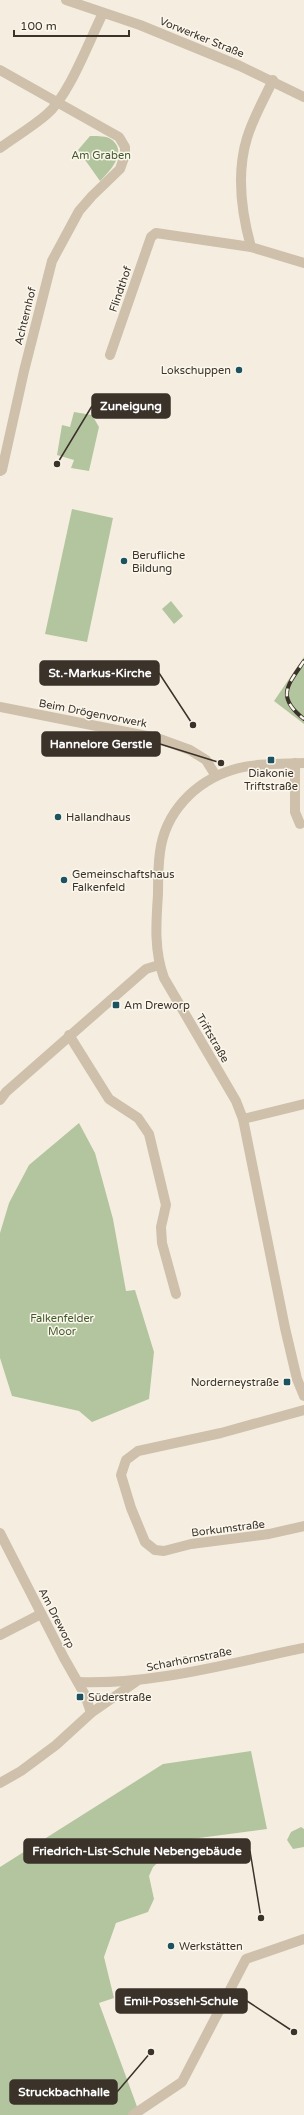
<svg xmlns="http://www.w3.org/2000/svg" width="304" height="2115" viewBox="0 0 304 2115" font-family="'Varela Round',sans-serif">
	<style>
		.green { fill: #b3c59f }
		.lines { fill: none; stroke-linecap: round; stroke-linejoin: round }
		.minor { stroke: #cec0ab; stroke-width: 10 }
		.rail-casing { stroke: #3b322a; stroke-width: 4 }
		.rail { stroke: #fbf7ed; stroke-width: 2.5; stroke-dasharray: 8; stroke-linecap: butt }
		.poi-dot { fill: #1d5260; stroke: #fbf7ed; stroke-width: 1.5 }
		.labels { text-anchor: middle; stroke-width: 3; stroke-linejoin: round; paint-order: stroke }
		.street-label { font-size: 11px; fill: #3b322a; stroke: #fbf7ed }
		.park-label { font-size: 11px; fill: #435b2c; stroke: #fbf7ed }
		.poi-label { font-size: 11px; fill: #3b322a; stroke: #fbf7ed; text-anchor: start }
		.leader { fill: none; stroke: #3b322a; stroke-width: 1.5 }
		.callout-dot { fill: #3b322a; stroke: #fbf7ed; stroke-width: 1.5 }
		.callout { fill: #3b322a; stroke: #3b322a; stroke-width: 1.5 }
		.callout-label { font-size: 12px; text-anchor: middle; font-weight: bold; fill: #fff }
	</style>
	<rect width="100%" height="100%" fill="#f5eee0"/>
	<g class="green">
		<path d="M90 136C95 136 104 136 109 138 130 150 110 171 100 181L78 150Z"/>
		<polygon points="74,412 92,415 99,427 89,471 71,468 74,460 57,455 62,425 70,427"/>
		<polygon points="72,509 113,518 87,642 45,634"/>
		<polygon points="171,601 183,616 174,624 162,609"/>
		<polygon points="304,657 304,724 274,701"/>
		<polygon points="79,1123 95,1153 113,1219 126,1291 135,1290 154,1352 149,1399 92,1422 79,1411 12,1396 0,1358 0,1233 9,1203 29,1165"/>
		<polygon points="251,1751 267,1829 161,1843 164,1857 153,1867 149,1876 154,1899 148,1912 116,1923 104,1957 114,1998 99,2003 139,2112 132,2115 0,2115 0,1867 163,1764"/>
		<polygon points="301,1827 304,1829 304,1847 293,1849 287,1840 291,1832"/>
	</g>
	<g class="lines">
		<g class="minor">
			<polyline points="66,0 140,25 240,66 304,97"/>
			<polyline points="0,70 119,137 125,147 125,155 120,169 92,196 79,211 52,261 24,371 2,470 0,471"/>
			<path d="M273 80C264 99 253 118 247 138 236 174 241 211 251 247L304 263"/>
			<path d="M0 148C15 137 32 127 46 115 69 96 89 41 103 13"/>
			<polyline points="110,355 151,237 156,233 251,247"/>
			<polyline points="0,707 157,738 190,750 206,760 216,776"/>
			<polyline points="295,763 295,812 300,824"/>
			<path d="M304 763C280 764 254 763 232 770 194 782 165 813 160 852 158 866 158 881 158 894 156 923 154 951 164 978L236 1101 243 1119 285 1328 297 1379 304 1396"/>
			<polyline points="69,1035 109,1099 138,1118 149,1134 166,1205 161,1227 162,1243 176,1294"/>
			<polyline points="0,1100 6,1092 146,969 159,965"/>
			<polyline points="243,1119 304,1104"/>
			<polyline points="304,1410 221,1433 138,1451 126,1460 121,1475 131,1508 145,1542 155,1550 164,1551 191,1544 269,1534 304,1526"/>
			<polyline points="0,1533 64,1658 85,1695 91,1713"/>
			<polyline points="0,1635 41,1614"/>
			<path d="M78 1682C154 1685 230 1663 304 1648"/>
			<polyline points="0,1783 21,1771 56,1745 91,1713 137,1681"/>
			<polyline points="133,2115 182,2082 246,1959 304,1939"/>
		</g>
		<defs>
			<path id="rail" d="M304 661C287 686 276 697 304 719"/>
		</defs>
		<use href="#rail" class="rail-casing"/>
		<use href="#rail" class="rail"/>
	</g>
	<g class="poi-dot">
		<circle cx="239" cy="370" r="4"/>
		<circle cx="124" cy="561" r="4"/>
		<rect x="267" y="756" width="8" height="8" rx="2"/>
		<circle cx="58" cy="817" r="4"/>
		<circle cx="64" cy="880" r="4"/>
		<rect x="112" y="1001" width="8" height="8" rx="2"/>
		<rect x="283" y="1378" width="8" height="8" rx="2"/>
		<rect x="76" y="1693" width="8" height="8" rx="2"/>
		<circle cx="171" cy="1946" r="4"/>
	</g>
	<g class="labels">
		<g class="street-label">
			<text transform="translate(202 37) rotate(22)" y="4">Vorwerker Straße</text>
			<text transform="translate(120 289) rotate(-71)" y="4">Flindthof</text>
			<text transform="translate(25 316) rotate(-76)" y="4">Achternhof</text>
			<text transform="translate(93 713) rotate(11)" y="4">Beim Drögenvorwerk</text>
			<text transform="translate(213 1038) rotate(60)" y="4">Triftstraße</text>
			<text transform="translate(228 1528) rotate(-7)" y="4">Borkumstraße</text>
			<text transform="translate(57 1618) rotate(63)" y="4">Am Dreworp</text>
			<text transform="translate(189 1659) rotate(-11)" y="4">Scharhörnstraße</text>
		</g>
		<g class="park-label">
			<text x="101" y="159">Am Graben</text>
			<text x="62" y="1322">Falkenfelder<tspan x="62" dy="13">Moor</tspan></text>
		</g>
		<g class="poi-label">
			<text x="231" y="374" text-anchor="end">Lokschuppen</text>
			<text x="132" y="559">Berufliche<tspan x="132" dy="13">Bildung</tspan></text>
			<text x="271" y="777" text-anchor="middle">Diakonie<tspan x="271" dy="13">Triftstraße</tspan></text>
			<text x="66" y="821">Hallandhaus</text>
			<text x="72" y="878">Gemeinschaftshaus<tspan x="72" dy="13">Falkenfeld</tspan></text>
			<text x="124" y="1009">Am Dreworp</text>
			<text x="279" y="1386" text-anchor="end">Norderneystraße</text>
			<text x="88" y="1701">Süderstraße</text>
			<text x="179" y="1950">Werkstätten</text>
		</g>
	</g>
	<path class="leader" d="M57 464L92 406M193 725L159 673M221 763L160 744M261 1918L250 1851M294 2032L247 2001M151 2052L117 2092"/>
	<g class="callout-dot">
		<circle cx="57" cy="464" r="4"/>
		<circle cx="193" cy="725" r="4"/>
		<circle cx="221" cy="763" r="4"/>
		<circle cx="261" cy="1918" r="4"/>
		<circle cx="294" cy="2032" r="4"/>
		<circle cx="151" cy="2052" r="4"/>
	</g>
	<g class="callout">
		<rect x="92" y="394" width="78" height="24" rx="4"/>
		<rect x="40" y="661" width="119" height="24" rx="4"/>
		<rect x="42" y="732" width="118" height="24" rx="4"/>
		<rect x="24" y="1839" width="226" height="24" rx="4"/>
		<rect x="116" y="1989" width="131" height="24" rx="4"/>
		<rect x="10" y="2080" width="107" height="24" rx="4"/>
	</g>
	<g class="callout-label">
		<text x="131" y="410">Zuneigung</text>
		<text x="100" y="677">St.-Markus-Kirche</text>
		<text x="101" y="748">Hannelore Gerstle</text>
		<text x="137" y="1855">Friedrich-List-Schule Nebengebäude</text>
		<text x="181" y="2005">Emil-Possehl-Schule</text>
		<text x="64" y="2096">Struckbachhalle</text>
	</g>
	<path d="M14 30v6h115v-6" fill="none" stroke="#3b322a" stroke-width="2"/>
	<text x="20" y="30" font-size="12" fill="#3b322a" stroke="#fbf7ed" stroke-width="3" paint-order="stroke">100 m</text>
</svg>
